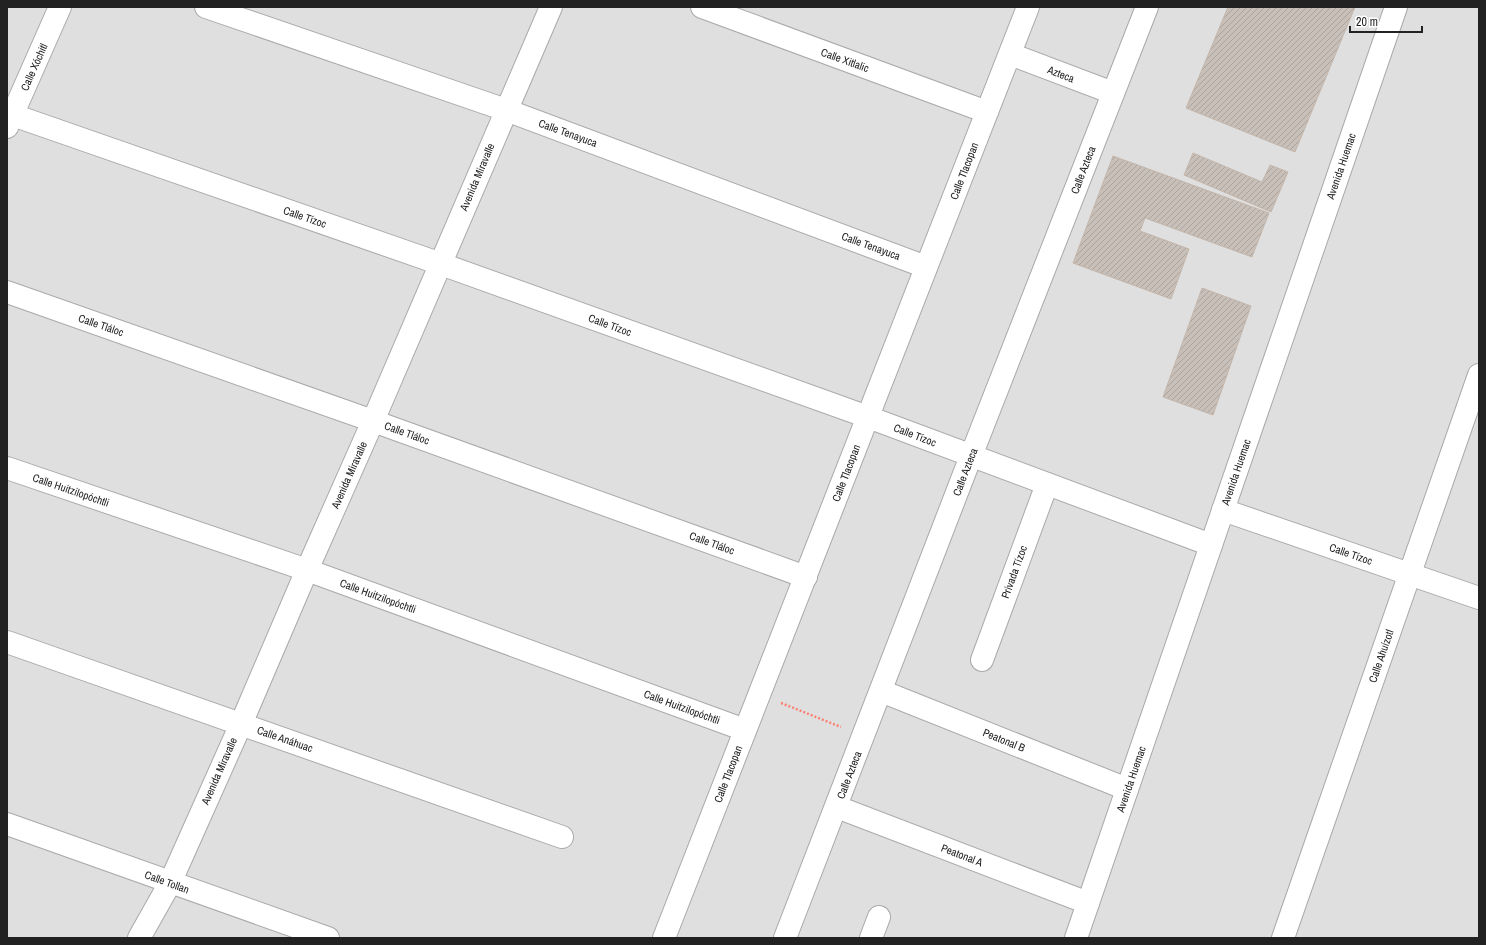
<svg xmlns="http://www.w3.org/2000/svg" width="1486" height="945" viewBox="0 0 1486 945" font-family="'Archivo Narrow',sans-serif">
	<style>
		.residential { fill: #e0dfdf }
		.building { fill: url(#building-hatch); stroke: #c4b6ab }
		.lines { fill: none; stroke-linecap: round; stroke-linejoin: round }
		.minor-casing { stroke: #a9a9a9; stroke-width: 24 }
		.path { stroke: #fa8072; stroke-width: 2.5; stroke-dasharray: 2 2; stroke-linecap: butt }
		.minor { stroke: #fff; stroke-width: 22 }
		.labels { text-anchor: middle; stroke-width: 3.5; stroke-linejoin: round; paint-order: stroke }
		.street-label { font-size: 11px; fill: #222; stroke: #fff }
	</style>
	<defs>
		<pattern id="building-hatch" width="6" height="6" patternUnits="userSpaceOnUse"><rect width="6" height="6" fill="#c7bfb8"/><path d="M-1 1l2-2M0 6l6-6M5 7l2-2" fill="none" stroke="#aba49e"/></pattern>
	</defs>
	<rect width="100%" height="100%" fill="#f2efe9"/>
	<rect class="residential" x="7" y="7" width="1472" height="931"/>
	<g class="building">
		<polygon points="1228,7 1355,7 1295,152 1186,108"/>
		<polygon points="1193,153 1262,182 1270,165 1288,172 1271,212 1184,175"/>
		<polygon points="1113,156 1269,213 1252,257 1145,218 1140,231 1189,249 1171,299 1073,263"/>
		<polygon points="1202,288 1251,306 1213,415 1163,397"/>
	</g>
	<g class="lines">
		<defs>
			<g id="minor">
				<polyline points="206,7 506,110 926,267"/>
				<polyline points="702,7 987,112"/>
				<polyline points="1010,54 1113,93"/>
				<polyline points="7,113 441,264 868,417 1211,545"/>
				<polyline points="7,127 60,7"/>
				<polyline points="7,292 373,421 806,577"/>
				<polyline points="7,468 307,570 745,730"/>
				<polyline points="1223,510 1479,598"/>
				<polyline points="7,642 562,837"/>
				<polyline points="982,660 1047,484"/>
				<polyline points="881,691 1127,789"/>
				<polyline points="837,807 1088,903"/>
				<polyline points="7,824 328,938"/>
				<polyline points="139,938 170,883 241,724 307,570 373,421 551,7"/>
				<polyline points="664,938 1028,7"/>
				<polyline points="785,938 971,456 1147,7"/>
				<polyline points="871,938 879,917"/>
				<polyline points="1076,938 1396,7"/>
				<polyline points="1283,938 1479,375"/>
			</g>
		</defs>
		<use href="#minor" class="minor-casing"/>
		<polyline class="path" points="781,703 841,727"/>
		<use href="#minor" class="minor"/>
	</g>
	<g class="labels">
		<g class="street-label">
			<text transform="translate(845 60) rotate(20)" y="4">Calle Xitlalic</text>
			<text transform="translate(34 67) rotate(-66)" y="4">Calle Xóchitl</text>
			<text transform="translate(1061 74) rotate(21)" y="4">Azteca</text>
			<text transform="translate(568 133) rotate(20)" y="4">Calle Tenayuca</text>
			<text transform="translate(1341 166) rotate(-71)" y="4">Avenida Huemac</text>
			<text transform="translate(1083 170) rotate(-69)" y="4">Calle Azteca</text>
			<text transform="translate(964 171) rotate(-69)" y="4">Calle Tlacopan</text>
			<text transform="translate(477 177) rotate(-67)" y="4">Avenida Miravalle</text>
			<text transform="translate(305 217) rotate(19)" y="4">Calle Tízoc</text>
			<text transform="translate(871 246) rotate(20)" y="4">Calle Tenayuca</text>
			<text transform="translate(101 325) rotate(19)" y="4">Calle Tláloc</text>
			<text transform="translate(610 325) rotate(20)" y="4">Calle Tízoc</text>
			<text transform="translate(407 433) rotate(20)" y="4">Calle Tláloc</text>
			<text transform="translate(915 435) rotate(21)" y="4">Calle Tízoc</text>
			<text transform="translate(965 472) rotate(-69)" y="4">Calle Azteca</text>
			<text transform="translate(1236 472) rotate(-71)" y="4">Avenida Huemac</text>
			<text transform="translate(846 473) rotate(-69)" y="4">Calle Tlacopan</text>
			<text transform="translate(349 475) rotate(-66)" y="4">Avenida Miravalle</text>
			<text transform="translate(71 490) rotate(19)" y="4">Calle Huitzilopóchtli</text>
			<text transform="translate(712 543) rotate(20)" y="4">Calle Tláloc</text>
			<text transform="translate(1351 554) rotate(19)" y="4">Calle Tízoc</text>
			<text transform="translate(1014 572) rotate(-70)" y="4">Privada Tízoc</text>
			<text transform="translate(378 596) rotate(20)" y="4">Calle Huitzilopóchtli</text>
			<text transform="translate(1381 656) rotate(-71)" y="4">Calle Ahuízotl</text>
			<text transform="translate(682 707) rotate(20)" y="4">Calle Huitzilopóchtli</text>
			<text transform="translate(285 739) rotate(19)" y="4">Calle Anáhuac</text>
			<text transform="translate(1004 740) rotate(22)" y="4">Peatonal B</text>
			<text transform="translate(219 771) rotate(-66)" y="4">Avenida Miravalle</text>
			<text transform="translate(728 774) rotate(-69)" y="4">Calle Tlacopan</text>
			<text transform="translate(849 775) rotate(-69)" y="4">Calle Azteca</text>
			<text transform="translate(1131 779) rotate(-71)" y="4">Avenida Huemac</text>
			<text transform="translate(962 855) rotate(21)" y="4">Peatonal A</text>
			<text transform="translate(167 882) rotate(20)" y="4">Calle Tollan</text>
		</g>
	</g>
	<rect width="1486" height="945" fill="none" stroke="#222222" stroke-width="16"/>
	<path d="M1350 26v6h72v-6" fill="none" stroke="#222222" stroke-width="2"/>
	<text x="1356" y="26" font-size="12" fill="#222222" stroke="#ffffff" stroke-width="3" paint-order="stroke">20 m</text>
</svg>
